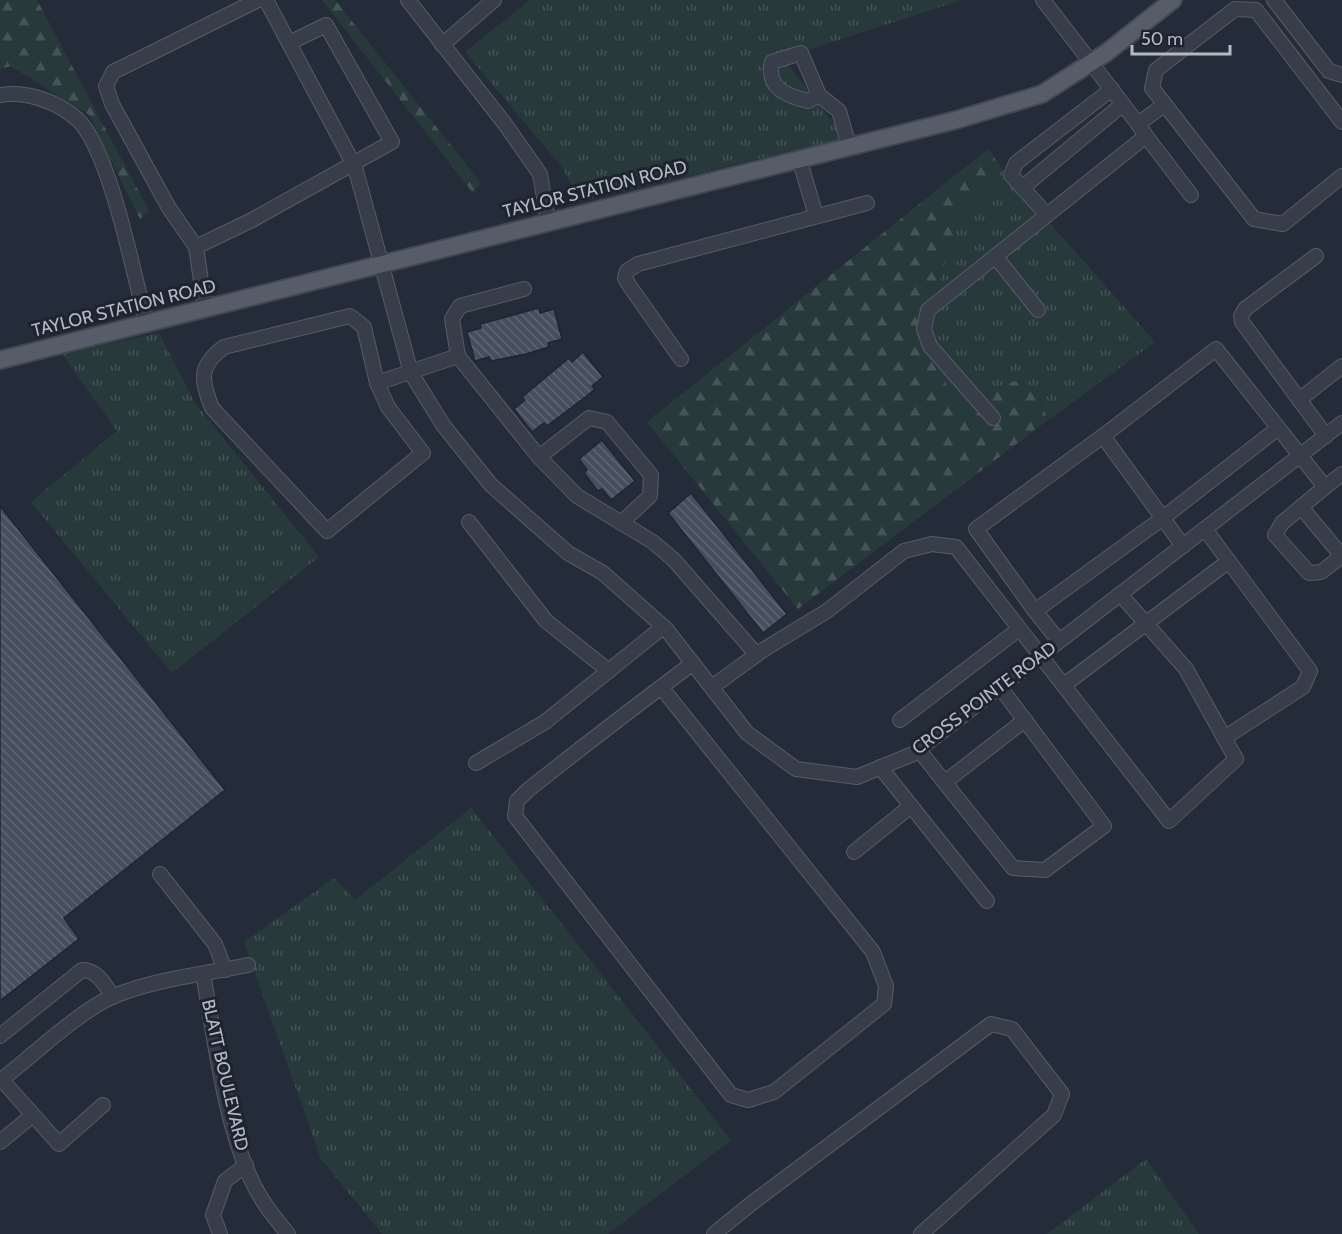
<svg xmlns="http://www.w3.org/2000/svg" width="1342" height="1234" viewBox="0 0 1342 1234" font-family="Cabin,sans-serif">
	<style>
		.grass { fill: url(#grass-tufts) }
		.forest { fill: url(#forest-firs) }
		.building { fill: url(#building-back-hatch); stroke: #1f2630; stroke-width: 1.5 }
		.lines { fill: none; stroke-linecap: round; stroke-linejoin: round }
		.minor-casing { stroke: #565c67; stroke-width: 16 }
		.major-casing { stroke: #414852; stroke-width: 20 }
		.minor { stroke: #383e49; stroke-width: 14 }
		.major { stroke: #565d69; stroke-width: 16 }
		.labels { text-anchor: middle; stroke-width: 6; stroke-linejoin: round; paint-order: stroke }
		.street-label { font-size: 18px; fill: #b4b9c5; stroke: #1d242e }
	</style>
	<defs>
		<pattern id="grass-tufts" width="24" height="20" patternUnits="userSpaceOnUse" patternTransform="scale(1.5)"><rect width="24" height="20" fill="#28393b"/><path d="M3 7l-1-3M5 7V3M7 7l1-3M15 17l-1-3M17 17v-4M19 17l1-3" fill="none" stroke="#455456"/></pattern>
		<pattern id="forest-firs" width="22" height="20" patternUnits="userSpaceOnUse" patternTransform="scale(1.5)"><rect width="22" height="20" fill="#28393b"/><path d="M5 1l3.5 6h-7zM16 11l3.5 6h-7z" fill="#455456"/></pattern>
		<pattern id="building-back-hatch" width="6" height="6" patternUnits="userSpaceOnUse" patternTransform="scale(1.5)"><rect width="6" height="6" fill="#464f5d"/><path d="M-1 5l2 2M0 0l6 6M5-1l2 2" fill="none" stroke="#5e6673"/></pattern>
	</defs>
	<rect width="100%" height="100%" fill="#252c39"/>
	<g class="grass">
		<polygon points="530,0 962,0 783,58 842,134 841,139 580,202 562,167 465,52"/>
		<polygon points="1003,170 1155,342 1049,420 1036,389 1014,381 967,405 949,397 930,313 959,217"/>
		<polygon points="159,333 195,403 319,557 172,673 31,502 117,431 62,354"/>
		<polygon points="471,808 731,1140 608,1234 382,1234 321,1159 244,942 334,878 355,900"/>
		<polygon points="1146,1159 1199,1234 1047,1234"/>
	</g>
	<g class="forest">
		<polygon points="0,0 37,0 149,211 140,219 89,115 11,66 0,69"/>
		<polygon points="322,0 335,0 481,183 473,193"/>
		<polygon points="988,149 1003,170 959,217 930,313 949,397 968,404 1014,381 1036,389 1048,420 798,609 647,422"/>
	</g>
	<g class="building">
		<polygon points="539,308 540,313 554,309 562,339 548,343 549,347 526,354 491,361 489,357 475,361 467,332 481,328 480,324"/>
		<polygon points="583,352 603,377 592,386 595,389 588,395 547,426 544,423 532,432 514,409 525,400 522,397 569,358 572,362"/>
		<polygon points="602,440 635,481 611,500 602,489 598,491 584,473 587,470 579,459"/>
		<polygon points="691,493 787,614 763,633 668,513"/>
		<polygon points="0,506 225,790 64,918 79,939 0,1001"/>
	</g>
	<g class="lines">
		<defs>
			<g id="minor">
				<polyline points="266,0 355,167 411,373 443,425 491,485 568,553 603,573 666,629 747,733 796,769 857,777 913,754 1342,423"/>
				<polyline points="408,0 505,124 540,174 548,221"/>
				<polyline points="1043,0 1138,124 1164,105"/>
				<polyline points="1274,0 1329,71 1342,75"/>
				<polyline points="442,45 494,0"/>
				<path d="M0 95C26 91 57 101 77 119 109 147 135 278 146 323"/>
				<path d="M819 95 808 101C787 96 766 88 772 62L801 53 819 95 839 111 849 146"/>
				<polyline points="1342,122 1256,10 1235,9 1156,70 1152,88 1254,219 1283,224 1342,176"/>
				<polyline points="1146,136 1191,195"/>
				<polyline points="799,158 816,216"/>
				<polyline points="1022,188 1123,104"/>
				<polyline points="1047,215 1011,175 1016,163 1112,89"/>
				<polyline points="196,247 252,220 392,142 326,25 289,43"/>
				<polyline points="995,256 1038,310"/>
				<polyline points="1316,256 1245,309 1241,316 1242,322 1326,436"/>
				<polyline points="205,308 196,247 169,208 112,104 106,86 113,72 258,0"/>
				<polyline points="458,356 452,319 460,306 524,289"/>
				<polyline points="681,359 629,285 625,278 627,271 638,264 867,203"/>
				<path d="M377 383 388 407 423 453 327 531 212 408C201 380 198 366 224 347L350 316 364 327 377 383 458 356 539 457 577 496 653 542 674 560 756 654"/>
				<polyline points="1299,400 1342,366"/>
				<polyline points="993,418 930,346 924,329 928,310 1146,136 1138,124"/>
				<polyline points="539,457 589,418 607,422 651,475 650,496 621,523"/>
				<polyline points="1325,487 1282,523 1275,535 1309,573 1321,572 1342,556"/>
				<polyline points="1301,507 1342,556"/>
				<polyline points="469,522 546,621 609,671"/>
				<polyline points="1205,529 1310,671 1303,687 1224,738"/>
				<polyline points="1183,546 1103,436 1216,349 1325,487 1342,474"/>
				<polyline points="1035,611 976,529 1103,436"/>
				<polyline points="1059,641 1035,611 1163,518 1277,429"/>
				<polyline points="1064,685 1229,561"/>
				<path d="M661 687 873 952 886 986 884 1004 774 1092 748 1100 731 1095 515 816 517 801 528 790C582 747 637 705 693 663"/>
				<polyline points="712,687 763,650 827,611 904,551 932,544 956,547 1169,821 1236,759 1186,669 1120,594"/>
				<polyline points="900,720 1019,629"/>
				<polyline points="918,749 1013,868 1045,870 1104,826 1000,687"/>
				<polyline points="476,763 545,722 663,627"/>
				<polyline points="880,767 987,901"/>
				<polyline points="945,782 1025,720"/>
				<polyline points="854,852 911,806"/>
				<polyline points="160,874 215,944 225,970"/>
				<path d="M203 974C215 1038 224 1123 252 1181 261 1201 274 1217 288 1234"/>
				<path d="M0 1036 82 970C98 970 105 985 113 997"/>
				<polyline points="2,1080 59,1144 103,1105"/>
				<path d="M0 1081C30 1058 80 1010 114 996 156 979 203 974 248 965"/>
				<polyline points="0,1142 33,1115"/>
				<polyline points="220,1234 213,1215 225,1181 246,1165"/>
				<polyline points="714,1234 752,1203 991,1024 1012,1029 1062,1094 1054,1115 921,1234"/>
			</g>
			<polyline id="major" points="0,360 956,120 1042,94 1106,53 1173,0"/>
		</defs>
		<use href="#minor" class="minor-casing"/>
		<use href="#major" class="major-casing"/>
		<use href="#minor" class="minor"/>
		<use href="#major" class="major"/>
	</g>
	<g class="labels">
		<g class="street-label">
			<text transform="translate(595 189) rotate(-14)" y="6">TAYLOR STATION ROAD</text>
			<text transform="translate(124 308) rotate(-14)" y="6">TAYLOR STATION ROAD</text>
			<text transform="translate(984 698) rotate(-37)" y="6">CROSS POINTE ROAD</text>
			<text transform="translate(225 1075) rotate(77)" y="6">BLATT BOULEVARD</text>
		</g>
	</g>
	<path d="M1132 45v9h98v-9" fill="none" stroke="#b4b9c5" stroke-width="3"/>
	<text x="1141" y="45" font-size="18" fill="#b4b9c5" stroke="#1d242e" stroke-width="4.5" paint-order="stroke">50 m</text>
</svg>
